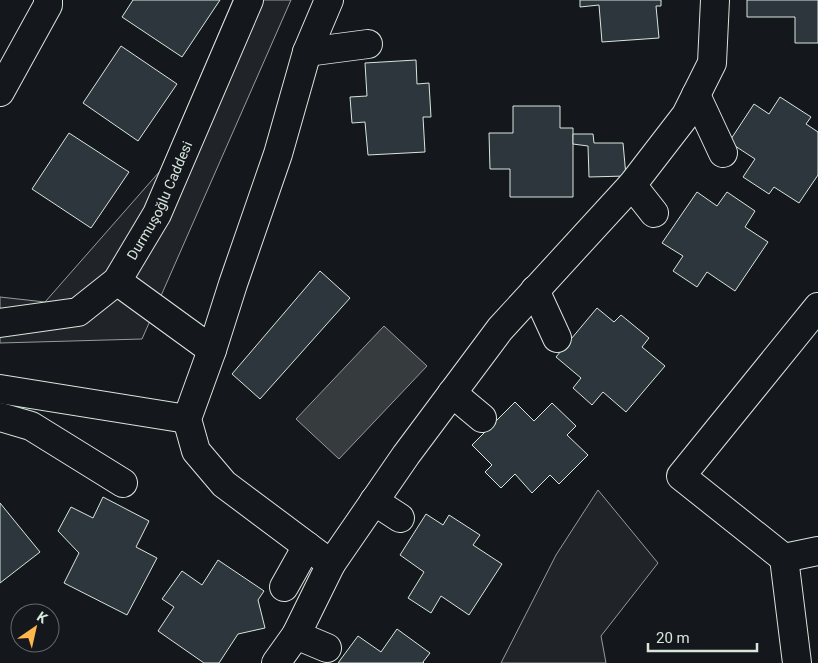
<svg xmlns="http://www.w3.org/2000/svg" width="818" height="663" viewBox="0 0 818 663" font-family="Roboto,sans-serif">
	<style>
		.green { fill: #202428; stroke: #939e99 }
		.water { fill: #363b3e; stroke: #939e99 }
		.building { fill: #2c363c; stroke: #d8e6dc }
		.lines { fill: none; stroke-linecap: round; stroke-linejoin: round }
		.minor-casing { stroke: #d8e6dc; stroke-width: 30 }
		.minor { stroke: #14181c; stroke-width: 28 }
		.labels { text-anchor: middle; stroke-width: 4; stroke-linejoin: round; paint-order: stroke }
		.street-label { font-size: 14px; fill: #d8e6dc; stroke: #14181c }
	</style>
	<rect width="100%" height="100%" fill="#14181c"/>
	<g class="green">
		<polygon points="233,0 291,0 142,339 0,343 0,297 45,302 160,171"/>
		<polygon points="598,490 658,563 601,636 606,663 501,663 556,555"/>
	</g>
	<polygon class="water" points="384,326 427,366 339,459 296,419"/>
	<g class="building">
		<polygon points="133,0 220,0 182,57 122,17"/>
		<polygon points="580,0 661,0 661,6 656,6 659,38 602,42 599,5 580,7"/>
		<polygon points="747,0 818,0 818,43 795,43 795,17 747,17"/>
		<polygon points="121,46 177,84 138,141 83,103"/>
		<polygon points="416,60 417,84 429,83 431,117 423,117 425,152 368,155 365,122 352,123 350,97 367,96 365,63"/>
		<polygon points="780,97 811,117 806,124 818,132 818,175 799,203 774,187 769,194 743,177 755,159 729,142 754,104 769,114"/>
		<polygon points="513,106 560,106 560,128 573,128 573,197 510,197 510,169 490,169 489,133 513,133"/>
		<polygon points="69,133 129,172 91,228 32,189"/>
		<polygon points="573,134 593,134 594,143 623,143 626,176 589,177 588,146 573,144"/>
		<polygon points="697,192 717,206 727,192 755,211 745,227 768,242 735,291 707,272 697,287 673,271 683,256 662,243"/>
		<polygon points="320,271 350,298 260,399 232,374"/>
		<polygon points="597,308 614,322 621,315 649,338 642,347 665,366 626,412 603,392 592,405 573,388 581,378 556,357"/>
		<polygon points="515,402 534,421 552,403 576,426 567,435 588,455 559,484 550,475 532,493 515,474 501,488 485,472 492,465 472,445"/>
		<polygon points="103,497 149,521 136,547 157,558 127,615 64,583 79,553 58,531 71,507 93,518"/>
		<polygon points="0,503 40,552 0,583"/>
		<polygon points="426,514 443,525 449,515 480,535 473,545 502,564 469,615 441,596 431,613 408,598 424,572 400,555"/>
		<polygon points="218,560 264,591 258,600 265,628 238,634 219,663 204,663 158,631 174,607 162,599 182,571 202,585"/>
		<polygon points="397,629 430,653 423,662 424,663 338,663 358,636 381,652"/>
	</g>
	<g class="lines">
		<defs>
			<g id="minor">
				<polyline points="307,52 368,44"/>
				<polyline points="0,92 48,5 48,0"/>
				<polyline points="696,95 723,153"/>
				<polyline points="632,185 654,213"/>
				<polyline points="117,281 212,350 233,284 278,154 307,52 329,0"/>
				<polyline points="535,290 557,338"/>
				<polyline points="818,307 681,476 784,558 818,551"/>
				<path id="s1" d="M0 323 78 312 117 281 157 214 249 0"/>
				<polyline points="212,350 187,419 196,451 224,484 331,564 406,455 500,329 632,185 686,115 712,63 715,0"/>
				<polyline points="0,389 187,419"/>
				<polyline points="452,393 482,418"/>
				<polyline points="0,417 31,426 123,483"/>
				<polyline points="374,501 400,518"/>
				<polyline points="784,558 797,663"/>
				<polyline points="284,587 307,546"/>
				<polyline points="296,635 327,648"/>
				<polyline points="276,663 296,635 331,564"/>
			</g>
		</defs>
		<use href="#minor" class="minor-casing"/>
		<use href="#minor" class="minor"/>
	</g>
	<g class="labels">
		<g class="street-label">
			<text dy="5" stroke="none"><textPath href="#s1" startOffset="220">Durmuşoğlu Caddesi</textPath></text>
		</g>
	</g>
	<g transform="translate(35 628) rotate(34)"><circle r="24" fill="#14181c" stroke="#626a69"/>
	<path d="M0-4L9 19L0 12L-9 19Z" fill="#ffb74d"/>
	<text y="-8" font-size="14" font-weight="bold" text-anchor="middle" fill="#d8e6dc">K</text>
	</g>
	<path d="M648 643v8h109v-8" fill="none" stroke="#d8e6dc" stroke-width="2.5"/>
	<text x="656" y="643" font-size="15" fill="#d8e6dc" stroke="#14181c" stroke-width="4" paint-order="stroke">20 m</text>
</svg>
